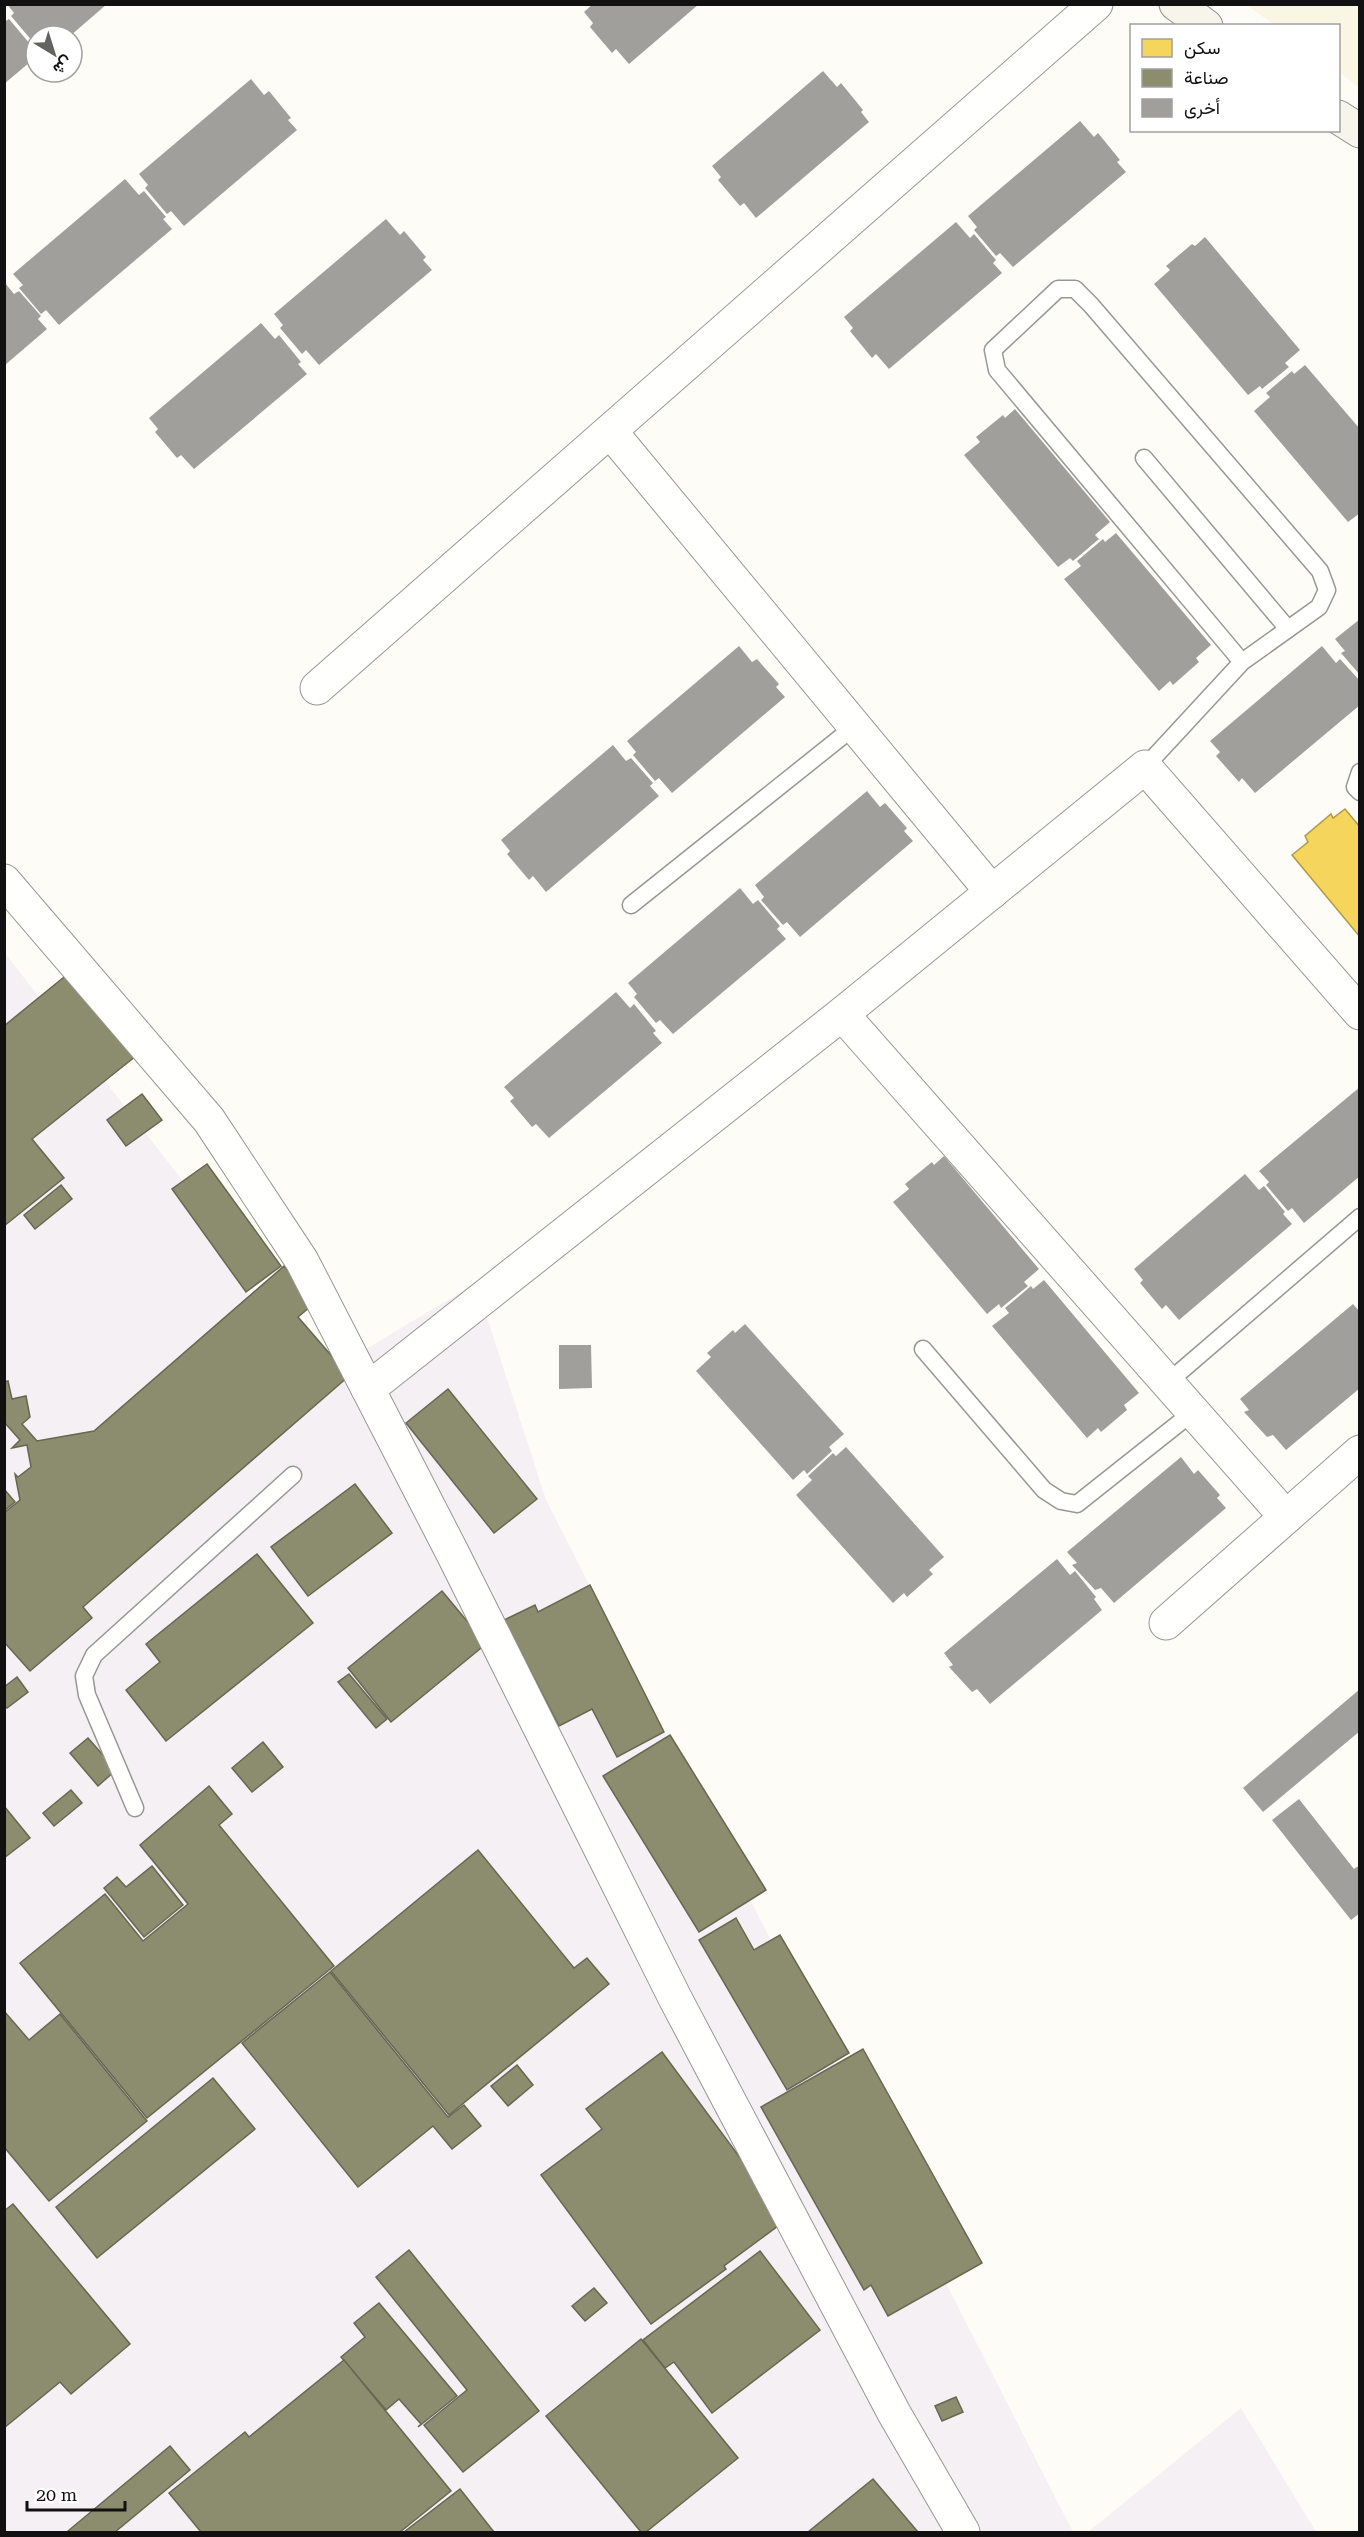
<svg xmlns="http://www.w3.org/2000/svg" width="1364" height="2537" viewBox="0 0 1364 2537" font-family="'Roboto Serif',Vazirmatn,serif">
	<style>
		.industrial { fill: #f5f0f3 }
		.farmland { fill: #f9f7e4 }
		.homes { fill: #f6d55c; stroke: #b19a46; stroke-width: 1.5 }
		.industry { fill: #8c8c6e; stroke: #676752; stroke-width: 1.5 }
		.building { fill: #a19f9c }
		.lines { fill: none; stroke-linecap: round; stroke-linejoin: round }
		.lane-casing { stroke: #979795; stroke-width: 19 }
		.street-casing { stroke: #979795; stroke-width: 35 }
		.secondary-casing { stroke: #8e8d8b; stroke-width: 35 }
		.lane { stroke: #fffffe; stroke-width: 16 }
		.street { stroke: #fffffe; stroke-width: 33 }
		.secondary { stroke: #f6f4eb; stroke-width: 33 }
	</style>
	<rect width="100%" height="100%" fill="#fdfcf7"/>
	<g class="industrial">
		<polygon points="4,952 204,1208 298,1390 476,1283 546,1500 1073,2532 5,2532"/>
		<polygon points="1241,2408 1316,2532 1088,2532"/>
	</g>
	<polygon class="farmland" points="1246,5 1359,5 1359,88 1339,72 1338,26 1275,25"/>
	<polygon class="homes" points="1345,809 1360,827 1360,937 1292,855 1308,842 1305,836 1331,814 1333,818"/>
	<g class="industry">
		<polygon points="69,973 136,1056 32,1139 64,1178 4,1226 4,1026"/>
		<polygon points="142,1094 162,1120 126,1146 107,1120"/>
		<polygon points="207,1164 281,1266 246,1292 172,1189"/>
		<polygon points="61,1185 72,1199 35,1229 24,1215"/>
		<polygon points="284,1266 316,1302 298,1317 349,1376 83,1607 92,1618 30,1671 4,1642 4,1513 20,1500 15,1474 18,1477 31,1467 27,1445 12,1448 20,1440 4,1422 4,1382 8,1381 12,1399 26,1396 30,1417 22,1424 37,1441 94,1431"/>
		<polygon points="448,1389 537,1499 494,1533 406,1423"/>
		<polygon points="355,1484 392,1533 308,1596 271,1547"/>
		<polygon points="4,1489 15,1502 4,1511"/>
		<polygon points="257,1554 313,1623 166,1741 126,1690 160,1662 146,1644"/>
		<polygon points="590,1585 664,1732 617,1757 592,1709 559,1726 504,1620 535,1605 538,1612"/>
		<polygon points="442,1591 486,1644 391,1722 348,1668"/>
		<polygon points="349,1674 387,1719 376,1728 338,1682"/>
		<polygon points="17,1677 28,1692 7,1708 4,1705 4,1687"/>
		<polygon points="670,1735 766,1890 699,1932 603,1776"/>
		<polygon points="88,1738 116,1770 98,1786 70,1753"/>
		<polygon points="263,1742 283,1767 252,1792 232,1768"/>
		<polygon points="209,1786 232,1814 219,1825 334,1966 147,2118 20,1963 105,1894 143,1941 188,1904 140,1845"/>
		<polygon points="71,1790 82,1803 54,1826 43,1813"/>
		<polygon points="4,1806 30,1838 4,1858"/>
		<polygon points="478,1850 574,1968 587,1958 609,1984 449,2115 331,1971"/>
		<polygon points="152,1866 183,1905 144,1937 104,1888 117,1877 126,1887"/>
		<polygon points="736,1918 754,1950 780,1935 849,2053 787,2090 699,1940"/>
		<polygon points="330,1972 448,2117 464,2105 481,2126 452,2149 433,2126 358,2187 242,2043"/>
		<polygon points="4,2011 29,2040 60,2014 147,2121 49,2201 4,2147"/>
		<polygon points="863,2049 982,2263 888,2316 871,2285 864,2290 761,2107"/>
		<polygon points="662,2052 786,2220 724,2266 726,2269 651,2324 541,2175 602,2129 586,2109"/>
		<polygon points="517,2065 533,2085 508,2106 491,2086"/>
		<polygon points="213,2078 255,2129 97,2258 56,2207"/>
		<polygon points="13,2204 130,2344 71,2394 60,2382 4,2428 4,2211"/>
		<polygon points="409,2250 539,2411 463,2472 424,2425 467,2390 376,2277"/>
		<polygon points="760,2251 820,2330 712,2413 674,2362 665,2368 643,2340"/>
		<polygon points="594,2288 607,2303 585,2321 572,2306"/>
		<polygon points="379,2303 457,2396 418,2427 421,2424 399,2399 386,2410 341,2357 365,2337 354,2323"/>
		<polygon points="641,2339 738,2458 646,2532 641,2532 546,2416"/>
		<polygon points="344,2360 451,2491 400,2532 201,2532 169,2493 245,2432 249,2437"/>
		<polygon points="956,2397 963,2412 942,2421 935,2406"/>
		<polygon points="170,2446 190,2470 115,2532 69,2532 68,2531"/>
		<polygon points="873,2479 918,2532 808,2532"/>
		<polygon points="460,2489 494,2532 404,2532"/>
	</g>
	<g class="building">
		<polygon points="7,4 107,4 70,36 36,36 33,42 11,16 14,13"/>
		<polygon points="593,4 699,4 629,64 616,49 612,53 590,27 593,23 584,12"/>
		<polygon points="9,19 30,44 28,47 36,57 4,84 4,22"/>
		<polygon points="823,71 837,87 841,83 863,110 861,112 869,122 756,218 744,203 740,206 718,180 721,177 712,166"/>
		<polygon points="251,79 264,95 269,91 291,118 288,120 297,130 184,226 171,211 167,214 145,188 148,185 139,174"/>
		<polygon points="1080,121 1094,137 1098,133 1120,160 1117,162 1126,172 1013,267 1000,253 996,256 974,230 977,227 968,216"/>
		<polygon points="125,179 139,195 144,191 166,217 163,219 172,229 59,325 46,310 41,314 19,288 23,285 13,274"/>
		<polygon points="386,219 400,235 404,231 426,257 423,260 432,270 319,365 306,350 302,354 280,328 283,325 274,314"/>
		<polygon points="956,222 970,238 974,234 996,260 993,263 1002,273 889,369 876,354 872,358 850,331 853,328 844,317"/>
		<polygon points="1205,237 1300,350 1285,363 1289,367 1262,389 1260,386 1248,395 1154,284 1170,270 1166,266 1192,244 1195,246"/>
		<polygon points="5,283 14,294 19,291 41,316 38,319 47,329 5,365"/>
		<polygon points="261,323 275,339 279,335 301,362 298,364 307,374 194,469 181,455 177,458 155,432 158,429 149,418"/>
		<polygon points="1305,365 1360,429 1360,513 1348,522 1254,411 1270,397 1266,393 1292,371 1294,374"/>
		<polygon points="1015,409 1110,522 1095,535 1099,539 1073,561 1070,558 1058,567 964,455 980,442 976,437 1003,415 1005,418"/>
		<polygon points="1116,533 1211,645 1196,658 1199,662 1173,685 1170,681 1159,691 1064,579 1081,566 1077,561 1103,539 1105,542"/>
		<polygon points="1360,619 1360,675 1341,653 1345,651 1335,639"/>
		<polygon points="739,646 752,662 757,659 779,684 776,687 785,697 672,793 659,778 655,781 633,755 636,752 627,741"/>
		<polygon points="1322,646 1336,663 1340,659 1360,681 1360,705 1255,793 1242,778 1239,782 1216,756 1220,752 1210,741"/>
		<polygon points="613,745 626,761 631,758 653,783 650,786 659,796 546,892 533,876 529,880 507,854 510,851 501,840"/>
		<polygon points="867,791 880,807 885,803 907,828 904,831 913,841 800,937 787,922 783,925 761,900 764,897 755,885"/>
		<polygon points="740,888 753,904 758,900 780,926 777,929 786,939 673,1034 660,1020 656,1023 634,997 637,994 628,983"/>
		<polygon points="616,992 630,1008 634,1004 656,1031 653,1033 662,1043 549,1138 536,1124 532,1127 510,1101 514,1098 504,1087"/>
		<polygon points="1360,1087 1360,1176 1304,1223 1292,1208 1288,1211 1266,1185 1269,1182 1259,1171"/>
		<polygon points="944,1156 1039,1269 1024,1282 1028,1286 1001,1308 999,1304 987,1314 893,1202 909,1189 905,1184 932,1162 934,1165"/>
		<polygon points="1245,1174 1259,1190 1264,1186 1285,1212 1283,1214 1292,1224 1179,1320 1166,1305 1162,1309 1140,1283 1143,1280 1134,1269"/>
		<polygon points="1044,1280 1139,1393 1124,1405 1127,1410 1101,1432 1098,1428 1087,1438 992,1326 1009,1313 1005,1308 1031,1286 1033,1289"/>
		<polygon points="1353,1304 1360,1312 1360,1388 1286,1450 1273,1435 1267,1437 1244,1412 1249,1410 1240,1399"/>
		<polygon points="745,1324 844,1434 829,1447 832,1451 807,1474 804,1470 793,1480 696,1371 711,1357 707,1353 733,1330 735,1333"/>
		<polygon points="559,1345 591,1345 592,1388 559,1389"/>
		<polygon points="846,1447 944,1557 929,1570 933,1574 907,1597 904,1593 893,1603 796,1495 812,1480 808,1476 833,1453 836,1456"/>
		<polygon points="1181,1457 1194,1474 1198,1470 1220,1495 1217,1498 1226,1508 1114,1603 1101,1588 1095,1590 1072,1565 1077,1563 1067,1552"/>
		<polygon points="1057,1559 1070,1575 1075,1571 1096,1597 1094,1599 1102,1610 990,1704 977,1689 972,1692 949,1667 953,1665 944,1653"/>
		<polygon points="1360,1689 1360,1731 1263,1812 1243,1788"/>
		<polygon points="1299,1799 1354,1869 1360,1865 1360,1913 1351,1920 1272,1820"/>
	</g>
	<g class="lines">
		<defs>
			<g id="lane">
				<polyline points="1144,458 1288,629"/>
				<polyline points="1145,767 1242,662 1319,607 1327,590 1320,571 1091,305 1075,289 1058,289 993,350 997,370 1242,662"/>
				<polyline points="1360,772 1355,787 1360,792"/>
				<polyline points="631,905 855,726"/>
				<polyline points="923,1349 1044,1490 1061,1501 1077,1504 1193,1412"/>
				<polyline points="1167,1383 1360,1217"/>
				<polyline points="135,1808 87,1695 84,1676 94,1655 293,1475"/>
			</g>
			<g id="street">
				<polyline points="610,431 992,892"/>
				<polyline points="317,688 1096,4"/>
				<polyline points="4,881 209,1120 302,1261 452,1552 675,1998 894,2413 963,2532"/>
				<polyline points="842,1014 1286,1517"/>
				<polyline points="368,1389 842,1014 1145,767 1360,1013"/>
				<polyline points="1166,1623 1360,1452"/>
			</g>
			<g id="secondary">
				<polyline points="1176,4 1206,26"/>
				<polyline points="1338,117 1360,131"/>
			</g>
		</defs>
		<use href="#lane" class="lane-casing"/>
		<use href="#street" class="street-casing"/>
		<use href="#secondary" class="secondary-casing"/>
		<use href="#lane" class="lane"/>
		<use href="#street" class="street"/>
		<use href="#secondary" class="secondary"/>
	</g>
	<rect width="1364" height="2537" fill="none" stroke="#111111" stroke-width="12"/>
	<rect x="1130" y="24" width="210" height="108" fill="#ffffff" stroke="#a0a0a0" stroke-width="1.5"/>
	<rect x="1142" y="39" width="30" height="18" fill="#f6d55c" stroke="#a0a0a0" stroke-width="1.5"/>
	<text x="1184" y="54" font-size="18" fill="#111111">سكن</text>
	<rect x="1142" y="69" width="30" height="18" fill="#8c8c6e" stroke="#a0a0a0" stroke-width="1.5"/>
	<text x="1184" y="84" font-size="18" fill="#111111">صناعة</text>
	<rect x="1142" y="99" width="30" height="18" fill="#a19f9c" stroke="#a0a0a0" stroke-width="1.5"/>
	<text x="1184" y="114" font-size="18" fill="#111111">أخرى</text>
	<g transform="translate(54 54) rotate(142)"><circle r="28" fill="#ffffff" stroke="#a0a0a0" stroke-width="1.5"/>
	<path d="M0-4.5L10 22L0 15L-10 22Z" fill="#646362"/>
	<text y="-9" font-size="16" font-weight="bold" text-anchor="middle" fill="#111111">ش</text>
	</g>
	<path d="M27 2501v9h98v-9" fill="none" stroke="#111111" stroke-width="3"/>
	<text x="36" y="2501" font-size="18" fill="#111111" stroke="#ffffff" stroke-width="4.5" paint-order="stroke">20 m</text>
</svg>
